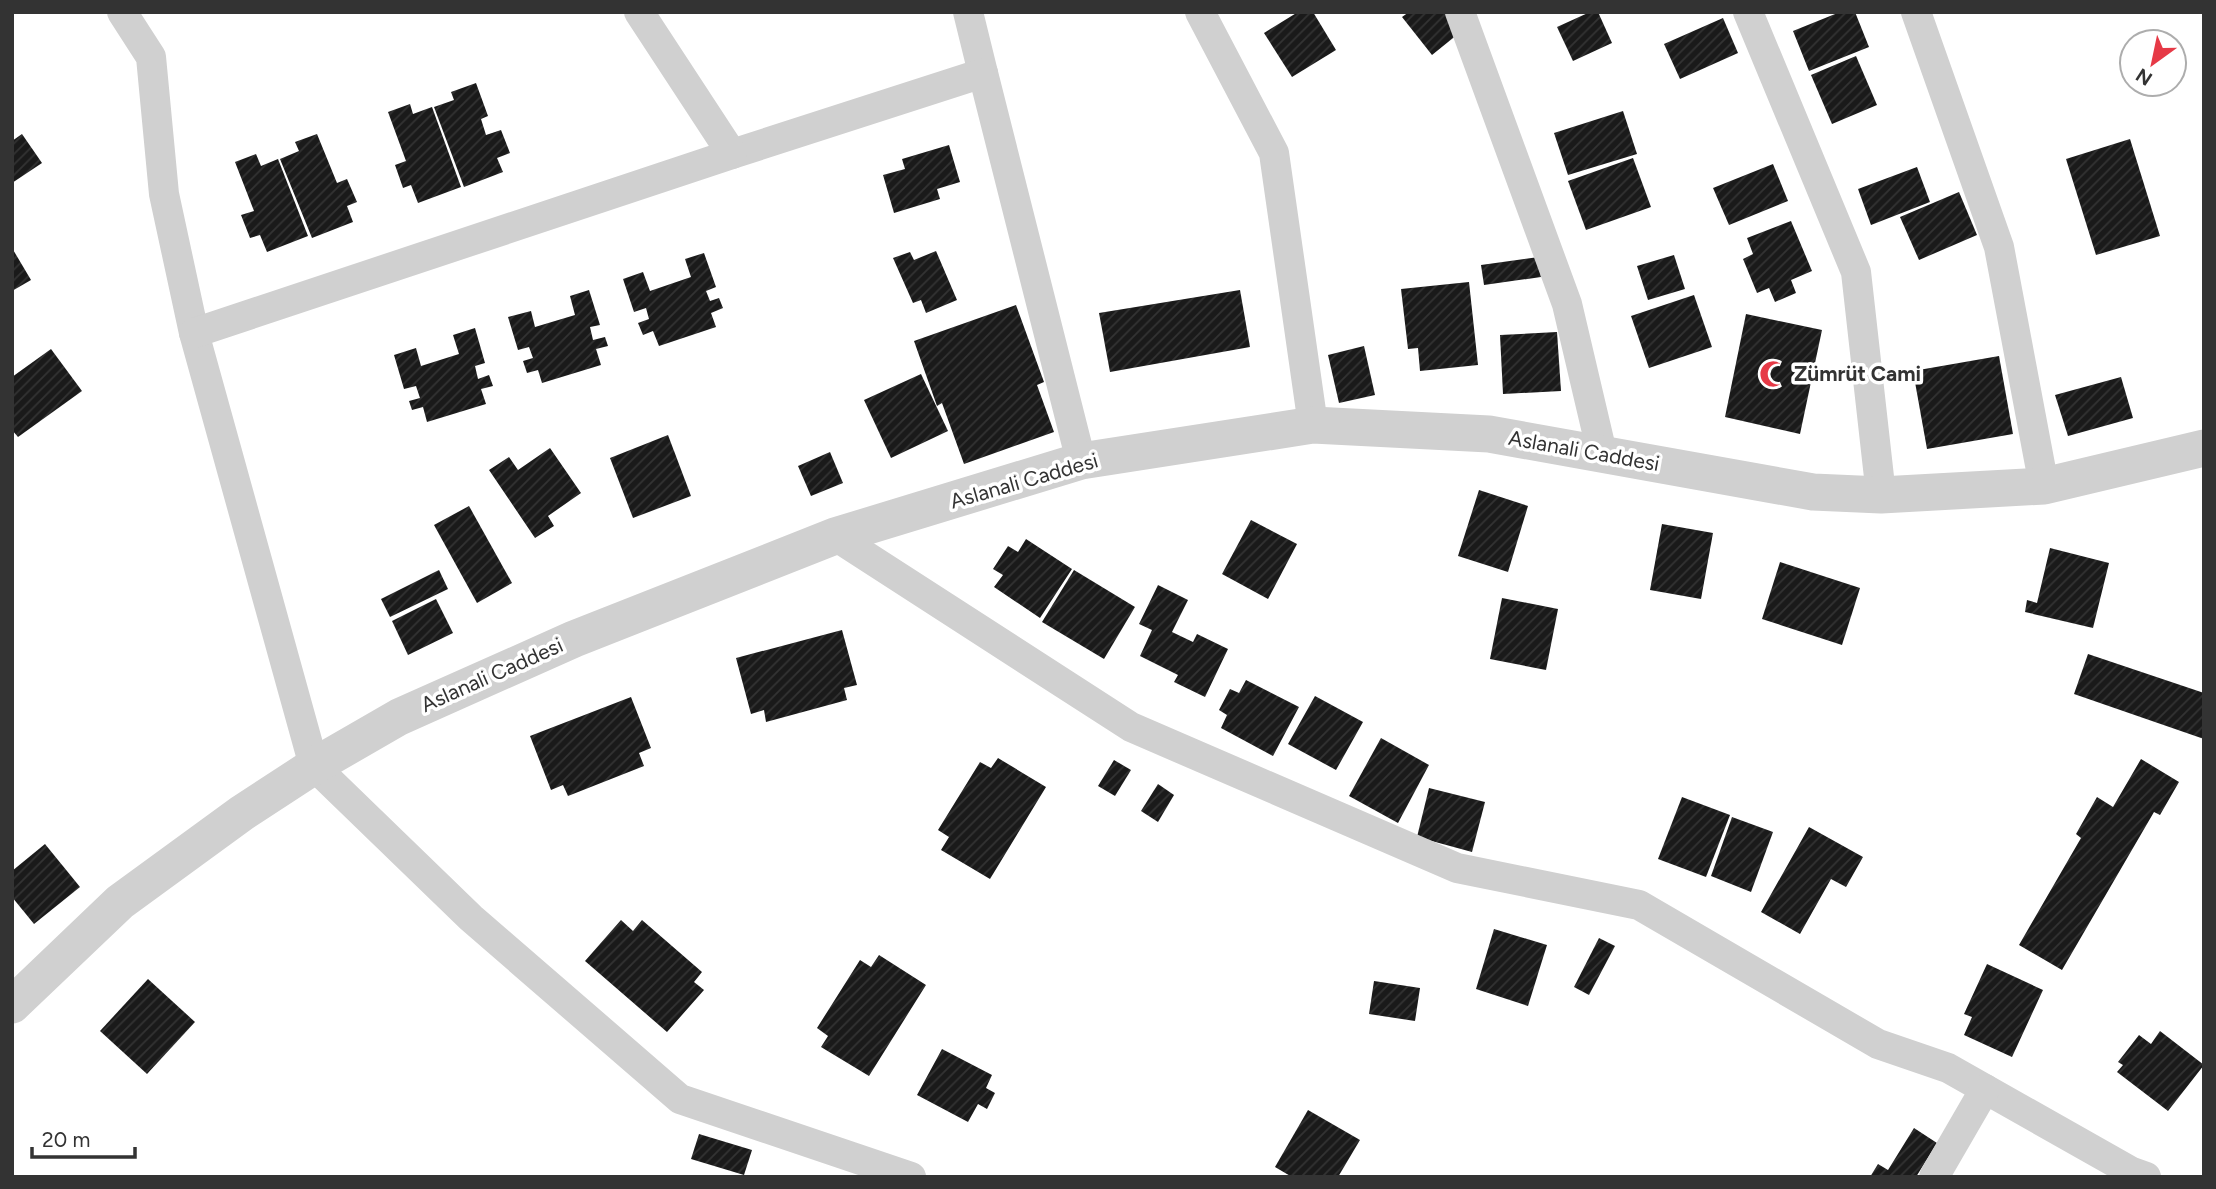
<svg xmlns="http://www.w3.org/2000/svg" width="2216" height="1189" viewBox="0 0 2216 1189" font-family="Figtree,sans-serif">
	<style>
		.building { fill: url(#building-hatch) }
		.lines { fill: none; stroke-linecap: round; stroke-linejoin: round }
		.minor { stroke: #d0d0d0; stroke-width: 30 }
		.tertiary { stroke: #d0d0d0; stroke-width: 37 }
		.labels { text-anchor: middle; stroke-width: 7; stroke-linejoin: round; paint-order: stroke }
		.poi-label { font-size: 21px; font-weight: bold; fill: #333; stroke: #fff; text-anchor: start }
		.street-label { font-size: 21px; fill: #333; stroke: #fff }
	</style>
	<defs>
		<pattern id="building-hatch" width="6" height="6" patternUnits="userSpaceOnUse" patternTransform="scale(1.75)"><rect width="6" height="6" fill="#1a1a1a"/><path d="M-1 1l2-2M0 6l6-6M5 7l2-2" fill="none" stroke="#333"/></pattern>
	</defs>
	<rect width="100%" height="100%" fill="#fff"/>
	<g class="building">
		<polygon points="1298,12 1313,12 1336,50 1292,77 1264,33"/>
		<polygon points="1409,12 1450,12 1458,34 1432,55 1402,17"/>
		<polygon points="1590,12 1598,12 1612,43 1573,61 1557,27"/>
		<polygon points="1840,12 1855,12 1869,47 1809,71 1793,31"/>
		<polygon points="1723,18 1738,53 1680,79 1664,44"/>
		<polygon points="1856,56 1877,105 1832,124 1811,75"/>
		<polygon points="476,83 488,116 481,119 486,135 501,130 510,153 497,158 503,172 464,187 434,107 454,100 451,92"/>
		<polygon points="410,104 413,114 432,107 461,187 418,203 411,185 403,188 395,165 406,161 388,112"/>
		<polygon points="1623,111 1637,154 1568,175 1554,133"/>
		<polygon points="22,134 42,163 12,183 12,141"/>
		<polygon points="317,134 337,183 347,179 357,202 347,206 353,222 312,238 280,159 299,151 295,142"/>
		<polygon points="2130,139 2160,236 2096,255 2066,159"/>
		<polygon points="949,145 960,182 937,189 940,199 894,213 883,175 905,169 902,159"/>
		<polygon points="256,154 261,166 278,159 308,236 267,252 260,235 250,238 241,215 254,211 235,162"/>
		<polygon points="1633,158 1651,207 1586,230 1568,181"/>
		<polygon points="1773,164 1788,201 1729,225 1713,188"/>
		<polygon points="1917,167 1930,202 1871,225 1858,189"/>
		<polygon points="1959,192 1977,235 1919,260 1900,217"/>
		<polygon points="1791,221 1812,271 1791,280 1796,293 1775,302 1769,288 1757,293 1743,259 1753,254 1747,238"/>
		<polygon points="12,248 31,280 12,291"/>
		<polygon points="936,251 957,300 926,313 921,300 913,303 893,258 910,252 914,260"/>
		<polygon points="704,253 716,287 706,291 710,301 719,298 723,308 711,313 716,327 659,346 653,331 643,335 638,323 649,319 646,308 634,312 623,279 643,272 650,291 691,277 685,259"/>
		<polygon points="1674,255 1685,289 1648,300 1637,266"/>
		<polygon points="1539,257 1541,277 1484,285 1481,265"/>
		<polygon points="1469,282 1478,365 1420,371 1418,348 1408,349 1401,289"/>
		<polygon points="589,290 600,325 590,327 593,340 605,337 608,346 596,349 601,365 542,383 538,370 527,373 523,361 533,358 529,347 518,350 508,317 531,311 535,327 575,315 570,296"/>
		<polygon points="1240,290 1250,347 1110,372 1099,313"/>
		<polygon points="1694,295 1712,347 1649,368 1631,316"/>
		<polygon points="1016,305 1044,382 1037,385 1054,432 964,464 942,403 937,406 914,341"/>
		<polygon points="1746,314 1822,330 1800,434 1725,417"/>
		<polygon points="475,328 485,363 475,366 478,379 489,375 493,386 481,389 486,404 427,422 423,407 412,410 409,401 420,398 416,386 404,389 394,355 416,348 421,366 459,354 453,335"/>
		<polygon points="1557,332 1561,391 1503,394 1500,335"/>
		<polygon points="1364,346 1375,395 1339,403 1328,355"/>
		<polygon points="51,349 82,391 18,437 12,430 12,377"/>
		<polygon points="1999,356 2013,434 1927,449 1913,371"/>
		<polygon points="921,374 948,431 891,458 864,400"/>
		<polygon points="2121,377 2133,418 2068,436 2055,395"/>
		<polygon points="668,435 691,496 633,518 610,458"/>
		<polygon points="550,448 581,493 548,516 554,526 535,538 489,470 509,457 518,470"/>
		<polygon points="830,452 843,483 811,496 798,466"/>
		<polygon points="1479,490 1528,506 1508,572 1458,556"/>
		<polygon points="469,506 512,583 477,603 434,525"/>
		<polygon points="1251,520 1297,544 1268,599 1222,574"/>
		<polygon points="1662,524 1713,533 1701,599 1650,590"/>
		<polygon points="1026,539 1072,569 1040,618 994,587 1003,575 993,569 1008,546 1018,552"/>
		<polygon points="2050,548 2109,563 2093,628 2025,612 2027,600 2037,603"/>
		<polygon points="1780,562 1860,588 1842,645 1762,619"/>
		<polygon points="439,570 448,589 390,617 381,599"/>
		<polygon points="1074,570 1135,607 1104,659 1042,622"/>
		<polygon points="1158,585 1188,600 1172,632 1193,642 1197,634 1228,649 1205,697 1174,682 1178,675 1140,656 1152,630 1139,624"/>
		<polygon points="1502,598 1558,609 1546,670 1490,659"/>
		<polygon points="436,599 453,633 408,655 392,621"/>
		<polygon points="842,630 857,685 844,688 847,700 766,722 764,710 751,714 736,658"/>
		<polygon points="2088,654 2204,693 2204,739 2074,694"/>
		<polygon points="1246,680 1299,707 1273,756 1221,728 1227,715 1219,710 1230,689 1239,693"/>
		<polygon points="1315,696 1363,722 1336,770 1288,744"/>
		<polygon points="631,697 651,748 639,753 644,766 568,796 563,785 551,790 530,736"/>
		<polygon points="1381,738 1429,765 1398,823 1349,796"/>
		<polygon points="998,758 1046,787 990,879 941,850 949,837 938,830 980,762 991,768"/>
		<polygon points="2141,759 2179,782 2160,815 2154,812 2062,970 2019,945 2081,838 2076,834 2097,797 2113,807"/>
		<polygon points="1114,760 1131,770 1115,796 1098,786"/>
		<polygon points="1158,784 1174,795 1158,822 1141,811"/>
		<polygon points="1429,788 1485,802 1472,852 1417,837"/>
		<polygon points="1682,797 1730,815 1706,877 1658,859"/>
		<polygon points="1732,817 1773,832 1751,892 1711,876"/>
		<polygon points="1809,827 1863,857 1846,887 1831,879 1800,934 1761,912"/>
		<polygon points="45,844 80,887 34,924 12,897 12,871"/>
		<polygon points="621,920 633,931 642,920 702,972 694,982 704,990 667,1032 585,961"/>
		<polygon points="1494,929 1547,945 1528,1006 1476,989"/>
		<polygon points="1599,938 1615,946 1589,995 1574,987"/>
		<polygon points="879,955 926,985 869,1076 821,1047 828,1036 817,1028 860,960 871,967"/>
		<polygon points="1987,964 2043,990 2012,1057 1964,1035 1972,1017 1964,1014"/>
		<polygon points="148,979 195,1022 147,1074 100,1031"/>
		<polygon points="1374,981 1420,988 1415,1021 1369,1014"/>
		<polygon points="2160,1031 2204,1065 2168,1111 2117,1072 2123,1065 2118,1062 2139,1035 2151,1044"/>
		<polygon points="942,1049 992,1075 986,1088 995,1093 987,1109 978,1104 968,1122 917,1095"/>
		<polygon points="1308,1110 1360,1140 1338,1177 1292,1177 1275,1167"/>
		<polygon points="1914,1128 1937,1143 1916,1177 1870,1177 1878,1164 1888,1170"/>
		<polygon points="699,1134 752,1150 744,1175 691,1159"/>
	</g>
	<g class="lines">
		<g class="minor">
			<polyline points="122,12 151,57 164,194 194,333 314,766 471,918 680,1099 911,1177"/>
			<polyline points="968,12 983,73"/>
			<polyline points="1200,12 1274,153 1313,425"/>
			<polyline points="1460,12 1567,304 1602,453"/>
			<polyline points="1748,12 1856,272 1881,495"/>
			<polyline points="1916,12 1999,247 2044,486"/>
			<polyline points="732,154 983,73 1081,461"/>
			<polyline points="194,333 732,154 639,12"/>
			<polyline points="835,536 1131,727 1457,868 1639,905 1878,1044 1948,1068 2132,1172 2146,1177"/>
			<polyline points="1934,1177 1985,1089"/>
		</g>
		<polyline class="tertiary" points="12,1005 120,902 242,813 314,766 399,717 574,639 835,536 1081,461 1313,425 1489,434 1813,492 1881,495 2044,486 2204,448"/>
	</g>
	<defs>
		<symbol id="mosque-bare" viewBox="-9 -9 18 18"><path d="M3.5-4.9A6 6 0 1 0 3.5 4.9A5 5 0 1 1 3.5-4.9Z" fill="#e63946" stroke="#fff" stroke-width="2.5" paint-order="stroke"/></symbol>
	</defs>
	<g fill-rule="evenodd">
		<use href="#mosque-bare" x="1754" y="355" width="38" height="38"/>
	</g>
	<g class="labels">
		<g class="poi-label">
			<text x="1794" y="381">Zümrüt Cami</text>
		</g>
		<g class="street-label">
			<text transform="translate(1584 451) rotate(10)" y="7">Aslanali Caddesi</text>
			<text transform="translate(1024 481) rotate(-16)" y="7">Aslanali Caddesi</text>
			<text transform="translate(492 675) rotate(-24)" y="7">Aslanali Caddesi</text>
		</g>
	</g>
	<rect width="2216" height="1189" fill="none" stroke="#333333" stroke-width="28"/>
	<g transform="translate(2153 63) rotate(213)"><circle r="33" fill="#ffffff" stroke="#adadad" stroke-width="2"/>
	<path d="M0-5L12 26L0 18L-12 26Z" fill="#e63946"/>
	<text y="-10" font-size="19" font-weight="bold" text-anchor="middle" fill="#333333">N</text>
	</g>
	<path d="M32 1147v10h103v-10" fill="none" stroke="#333333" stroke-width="3.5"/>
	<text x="42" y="1147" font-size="21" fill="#333333" stroke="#ffffff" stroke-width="5" paint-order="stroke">20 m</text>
</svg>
